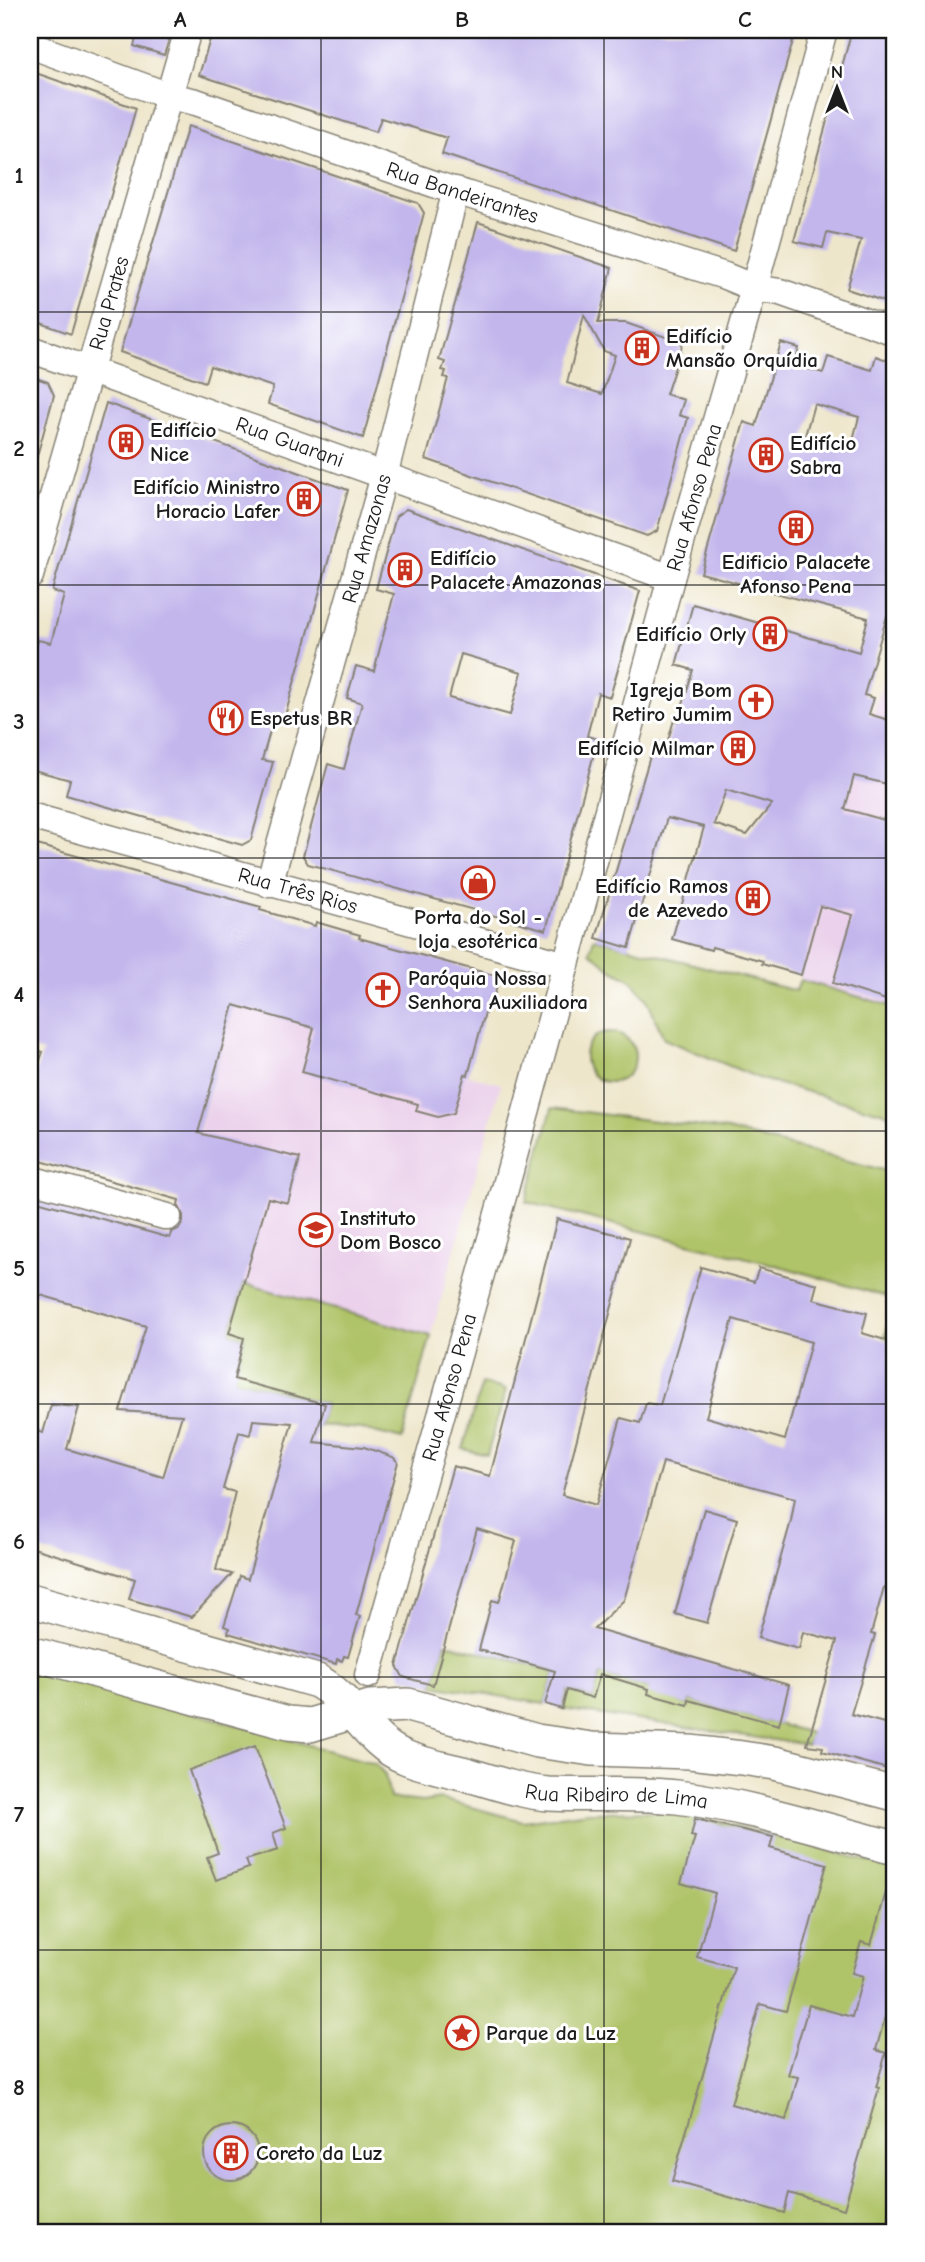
<svg xmlns="http://www.w3.org/2000/svg" width="925" height="2262" viewBox="0 0 925 2262" font-family="'Comic Neue',sans-serif">
	<style>
		.built { fill: #ebd1eb }
		.green { fill: #afc367; stroke: #667042; stroke-width: 2 }
		.building { fill: #c2b6ec; fill-rule: evenodd }
		.lines { fill: none; stroke-linecap: round; stroke-linejoin: round }
		.minor-casing { stroke: #858174; stroke-width: 29 }
		.major-casing { stroke: #858174; stroke-width: 36 }
		.minor { stroke: #fff; stroke-width: 26 }
		.major { stroke: #fff; stroke-width: 33 }
		.grid { fill: none; stroke: #1c1c1c; stroke-width: 2; stroke-opacity: 0.55 }
		.labels { text-anchor: middle; stroke-width: 6; stroke-linejoin: round; paint-order: stroke }
		.street-label { font-size: 21px; fill: #1c1c1c; stroke: #fff }
		.poi-label { font-size: 21px; font-weight: bold; fill: #1c1c1c; stroke: #fff; text-anchor: start }
		.neatline { fill: none; stroke: #1c1c1c; stroke-width: 2.5 }
		.grid-label { font-size: 23px; text-anchor: middle; font-weight: bold; fill: #1c1c1c }
	</style>
	<rect width="100%" height="100%" fill="#fff"/>
	<filter id="ink" filterUnits="userSpaceOnUse"><feTurbulence type="fractalNoise" baseFrequency=".0143" numOctaves="2"/><feDisplacementMap in="SourceGraphic" scale="14" xChannelSelector="R" yChannelSelector="G"/><feConvolveMatrix kernelMatrix="1 2 1 2 8 2 1 2 1" color-interpolation-filters="sRGB"/></filter>
	<filter id="wash" filterUnits="userSpaceOnUse"><feTurbulence type="fractalNoise" baseFrequency=".00686" numOctaves="4" result="noise"/><feDisplacementMap in="SourceGraphic" scale="28" xChannelSelector="R" yChannelSelector="G"/><feGaussianBlur stdDeviation="1.57" result="paint"/><feColorMatrix in="noise" values="0 0 0 0 0 0 0 0 0 0 0 0 0 0 0 0 0 1.4 0 .05"/><feComposite in="paint" operator="in"/></filter>
	<g filter="url(#wash)">
		<rect width="100%" height="100%" fill="#eee6cb"/>
		<g class="built">
			<polygon points="895,640 895,1007 800,980 851,789"/>
			<polygon points="234,1005 314,1028 313,1032 501,1084 402,1439 362,1429 120,1411 146,1325"/>
		</g>
		<g class="green">
			<polygon points="594,938 796,991 800,980 895,1007 895,1116 761,1079 664,1039 647,999 630,979 611,969 590,952"/>
			<circle cx="610" cy="1057" r="25"/>
			<polygon points="552,1108 727,1130 895,1173 895,1341 885,1337 894,1299 783,1267 526,1202"/>
			<polygon points="243,1283 431,1336 402,1439 362,1429 319,1425 325,1404 234,1379 244,1338 229,1333"/>
			<polygon points="482,1383 506,1390 487,1455 463,1449"/>
			<polygon points="445,1643 555,1671 545,1704 433,1685"/>
			<polygon points="30,1667 376,1764 385,1775 390,1798 422,1802 441,1799 523,1821 588,1812 677,1811 895,1868 895,2198 885,2232 30,2232"/>
			<polygon points="600,1674 649,1689 688,1705 689,1700 811,1733 807,1745 562,1709 567,1690 593,1698"/>
		</g>
		<g id="blocks">
			<g class="building">
				<polygon points="138,30 172,30 164,55 134,46"/>
				<polygon points="213,30 796,30 734,251 442,154 447,138 381,118 376,132 199,75"/>
				<polygon points="852,30 895,30 895,305 847,289 861,240 827,233 823,248 794,241"/>
				<polygon points="30,71 136,108 71,334 30,319"/>
				<polygon points="188,126 418,203 424,213 363,438 268,404 273,387 210,366 205,382 120,352"/>
				<path d="M478 222 612 268 598 323H626L683 343 666 394 684 400 679 415 688 418 657 531 647 536 426 459 448 378 444 377 446 371 442 370 445 362 439 360ZM584 315 604 351 615 355 602 394 567 383Z"/>
				<path d="M781 343 799 348 795 365 823 373 828 357 872 370 876 356 895 363V619L887 616 864 695 874 698 869 714 895 722V786L854 776 845 809 895 823V1003L833 983 853 915 820 906 801 975 762 964 763 961 712 947 711 950 672 939 704 827 667 818 629 948 596 938 654 743 666 747 674 720 678 721 693 670 676 665 693 604 859 652 868 618 701 573 744 422 756 426ZM814 404 859 417 850 451 804 439ZM726 790 772 804 747 835 714 824Z"/>
				<polygon points="30,376 48,382 54,395 35,463 30,462"/>
				<polygon points="106,403 348,490 285,716 275,713 262,760 273,762 251,840 242,845 66,795 70,780 30,769 30,667 38,640 51,643 64,595 52,591"/>
				<path d="M406 509 640 591 610 697 598 693 587 736 598 739 546 930 308 864 303 856 328 764 344 769 362 703 347 698 356 666 374 671 394 594 376 589 396 516ZM461 654 522 672 510 715 449 698Z"/>
				<polygon points="30,843 261,907 260,910 315,926 316,922 360,935 359,938 500,977 493,999 489,998 468,1075 465,1074 454,1113 438,1117 416,1111 418,1104 302,1072 314,1028 234,1005 198,1133 300,1158 288,1203 268,1198 229,1333 244,1338 234,1379 325,1404 314,1442 364,1447 393,1457 398,1462 356,1615 360,1616 348,1657 344,1656 342,1661 337,1659 336,1664 228,1633 229,1628 224,1626 240,1576 248,1579 292,1423 253,1420 250,1435 239,1432 223,1489 235,1492 216,1570 232,1574 192,1617 129,1599 135,1579 30,1547 30,1429 43,1433 51,1405 79,1407 67,1449 163,1477 182,1415 120,1411 146,1326 30,1292 30,1199 170,1238 171,1232 179,1229 183,1222 183,1214 178,1205 179,1200 30,1158 30,1088 43,1052 30,1048"/>
				<path d="M557 1219 630 1238 562 1495 596 1505 621 1418 640 1423 646 1403 660 1405 701 1267 754 1282 759 1268 817 1284 813 1299 867 1313 862 1333 895 1343V1590L884 1587 871 1634 875 1635 851 1714 895 1726V1771L822 1751 823 1747 807 1745 837 1641 803 1632 799 1649 758 1638 791 1521 795 1498 663 1462 624 1600 594 1629 789 1685 779 1725 689 1700 688 1705 648 1694 649 1689 600 1674 593 1698 567 1690 562 1709 545 1704 555 1671 479 1650 492 1600 499 1602 516 1541 477 1529 433 1685 403 1677 397 1666 453 1466 490 1476ZM733 1319 811 1342 785 1440 706 1417Z"/>
				<polygon points="704,1509 737,1519 707,1623 675,1614"/>
				<polygon points="255,1746 286,1828 273,1833 278,1850 246,1860 249,1868 216,1880 207,1857 218,1853 189,1770"/>
				<polygon points="695,1819 773,1837 770,1848 827,1864 786,2011 760,2004 731,2104 786,2120 798,2077 788,2075 809,2005 852,2017 863,1976 852,1973 861,1942 871,1945 890,1878 895,1879 895,1981 876,2050 886,2053 876,2087 879,2088 844,2209 789,2193 784,2213 672,2181 734,1967 697,1957 715,1893 681,1883 695,1837 691,1836"/>
				<circle cx="231" cy="2153" r="27"/>
			</g>
		</g>
	</g>
	<g filter="url(#ink)">
		<use href="#blocks" fill-opacity="0" stroke="#858174" stroke-width="2"/>
		<g class="lines">
			<defs>
				<g id="minor">
					<path id="s1" d="M30 45 169 96 196 102 437 185 725 276 754 288 780 292 895 332"/>
					<path id="s2" d="M30 349 671 578"/>
					<path id="s3" d="M30 576 188 30"/>
					<path id="s4" d="M30 816 566 965"/>
					<path id="s5" d="M269 884 384 476 456 190"/>
					<polyline points="30,1179 168,1217"/>
					<path id="s6" d="M368 1675 505 1189 671 578 754 288 824 30"/>
				</g>
				<g id="major">
					<path id="s7" d="M30 1600 317 1681C352 1699 367 1742 405 1757 424 1765 446 1769 466 1774 493 1782 521 1792 549 1794 592 1796 635 1792 677 1797 751 1806 824 1830 895 1848"/>
					<polyline points="30,1653 288,1723 310,1725 370,1707 408,1705 537,1741 592,1749 690,1752 742,1758 775,1763 895,1794"/>
				</g>
			</defs>
			<use href="#minor" class="minor-casing"/>
			<use href="#major" class="major-casing"/>
			<use href="#minor" class="minor"/>
			<use href="#major" class="major"/>
		</g>
	</g>
	<path class="grid" d="M321 30V2232M604 30V2232M30 312H895M30 585H895M30 858H895M30 1131H895M30 1404H895M30 1677H895M30 1950H895"/>
	<defs>
		<symbol id="building-ring" viewBox="-11 -11 22 22"><circle r="9.5" fill="#fff" stroke="#c8321e" stroke-width="1.5"/><path d="M-4-6H4V6H1V3H-1V6H-4ZM-2.5-4.3h1.7v1.8h-1.7ZM.8-4.3h1.7v1.8H.8ZM-2.5-1h1.7V.8h-1.7ZM.8-1h1.7V.8H.8Z" fill="#c8321e"/></symbol>
		<symbol id="church-ring" viewBox="-11 -11 22 22"><circle r="9.5" fill="#fff" stroke="#c8321e" stroke-width="1.5"/><path d="M-1.2-6h2.4v3.5h3.3v2.4h-3.3V6h-2.4V-.1h-3.3v-2.4h3.3Z" fill="#c8321e"/></symbol>
		<symbol id="restaurant-ring" viewBox="-11 -11 22 22"><circle r="9.5" fill="#fff" stroke="#c8321e" stroke-width="1.5"/><path d="M-5-6h1v4h1v-4h1v4h1v-4h1v5L-1.5 .5V6h-2V.5L-5-1ZM5-6V6H3V1.5H1.5Q1.5-4 5-6Z" fill="#c8321e"/></symbol>
		<symbol id="shop-ring" viewBox="-11 -11 22 22"><circle r="9.5" fill="#fff" stroke="#c8321e" stroke-width="1.5"/><path d="M-5-2.5h2.3a2.7 3.5 0 0 1 5.4 0H5L5.5 6h-11ZM-1.5-2.5h3a1.5 2.3 0 0 0-3 0Z" fill="#c8321e"/></symbol>
		<symbol id="university-ring" viewBox="-11 -11 22 22"><circle r="9.5" fill="#fff" stroke="#c8321e" stroke-width="1.5"/><path d="M0-5L7-2L0 1L-7-2ZM-4 1L0 2.5L4 1V4Q0 6-4 4Z" fill="#c8321e"/></symbol>
		<symbol id="sight-ring" viewBox="-11 -11 22 22"><circle r="9.5" fill="#fff" stroke="#c8321e" stroke-width="1.5"/><path d="M0-6L1.8-2.2L6-1.7L2.9 1.2L3.7 5.4L0 3.3L-3.7 5.4L-2.9 1.2L-6-1.7L-1.8-2.2Z" fill="#c8321e"/></symbol>
	</defs>
	<g fill-rule="evenodd">
		<use href="#building-ring" x="623" y="329" width="38" height="38"/>
		<use href="#building-ring" x="107" y="423" width="38" height="38"/>
		<use href="#building-ring" x="747" y="436" width="38" height="38"/>
		<use href="#building-ring" x="285" y="480" width="38" height="38"/>
		<use href="#building-ring" x="777" y="509" width="38" height="38"/>
		<use href="#building-ring" x="386" y="551" width="38" height="38"/>
		<use href="#building-ring" x="751" y="615" width="38" height="38"/>
		<use href="#church-ring" x="737" y="683" width="38" height="38"/>
		<use href="#restaurant-ring" x="207" y="699" width="38" height="38"/>
		<use href="#building-ring" x="719" y="729" width="38" height="38"/>
		<use href="#shop-ring" x="459" y="864" width="38" height="38"/>
		<use href="#building-ring" x="734" y="879" width="38" height="38"/>
		<use href="#church-ring" x="364" y="971" width="38" height="38"/>
		<use href="#university-ring" x="297" y="1211" width="38" height="38"/>
		<use href="#sight-ring" x="443" y="2014" width="38" height="38"/>
		<use href="#building-ring" x="212" y="2134" width="38" height="38"/>
	</g>
	<g class="labels">
		<g class="street-label">
			<text dy="7" stroke="none"><textPath href="#s1" startOffset="457">Rua Bandeirantes</textPath></text>
			<text dy="7" stroke="none"><textPath href="#s3" startOffset="284">Rua Prates</textPath></text>
			<text dy="7" stroke="none"><textPath href="#s2" startOffset="276">Rua Guarani</textPath></text>
			<text dy="7" stroke="none"><textPath href="#s6" startOffset="1222">Rua Afonso Pena</textPath></text>
			<text dy="7" stroke="none"><textPath href="#s5" startOffset="359">Rua Amazonas</textPath></text>
			<text dy="7" stroke="none"><textPath href="#s4" startOffset="278">Rua Três Rios</textPath></text>
			<text dy="7" stroke="none"><textPath href="#s6" startOffset="299">Rua Afonso Pena</textPath></text>
			<text dy="7" stroke="none"><textPath href="#s7" startOffset="632">Rua Ribeiro de Lima</textPath></text>
		</g>
		<g class="poi-label">
			<text x="666" y="343">Edifício<tspan x="666" dy="24">Mansão Orquídia</tspan></text>
			<text x="150" y="437">Edifício<tspan x="150" dy="24">Nice</tspan></text>
			<text x="790" y="450">Edifício<tspan x="790" dy="24">Sabra</tspan></text>
			<text x="280" y="494" text-anchor="end">Edifício Ministro<tspan x="280" dy="24">Horacio Lafer</tspan></text>
			<text x="430" y="565">Edifício<tspan x="430" dy="24">Palacete Amazonas</tspan></text>
			<text x="796" y="569" text-anchor="middle">Edificio Palacete<tspan x="796" dy="24">Afonso Pena</tspan></text>
			<text x="746" y="641" text-anchor="end">Edifício Orly</text>
			<text x="732" y="697" text-anchor="end">Igreja Bom<tspan x="732" dy="24">Retiro Jumim</tspan></text>
			<text x="250" y="725">Espetus BR</text>
			<text x="714" y="755" text-anchor="end">Edifício Milmar</text>
			<text x="728" y="893" text-anchor="end">Edifício Ramos<tspan x="728" dy="24">de Azevedo</tspan></text>
			<text x="478" y="924" text-anchor="middle">Porta do Sol -<tspan x="478" dy="24">loja esotérica</tspan></text>
			<text x="408" y="985">Paróquia Nossa<tspan x="408" dy="24">Senhora Auxiliadora</tspan></text>
			<text x="340" y="1225">Instituto<tspan x="340" dy="24">Dom Bosco</tspan></text>
			<text x="486" y="2040">Parque da Luz</text>
			<text x="256" y="2160">Coreto da Luz</text>
		</g>
	</g>
	<rect width="925" height="2262" fill="none" stroke="#fff" stroke-width="77"/>
	<g transform="translate(837 88)" stroke="#ffffff" stroke-width="5" paint-order="stroke">
	<path d="M0-5L12 26L0 18L-12 26Z" fill="#1c1c1c"/>
	<text y="-10" font-size="19" font-weight="bold" text-anchor="middle" fill="#1c1c1c">N</text>
	</g>
	<rect x="38" y="38" width="848" height="2186" class="neatline"/>
	<g class="grid-label">
		<text x="180" y="27">A</text>
		<text x="462" y="27">B</text>
		<text x="745" y="27">C</text>
		<text x="19" y="183">1</text>
		<text x="19" y="456">2</text>
		<text x="19" y="729">3</text>
		<text x="19" y="1002">4</text>
		<text x="19" y="1276">5</text>
		<text x="19" y="1549">6</text>
		<text x="19" y="1822">7</text>
		<text x="19" y="2095">8</text>
	</g>
</svg>
